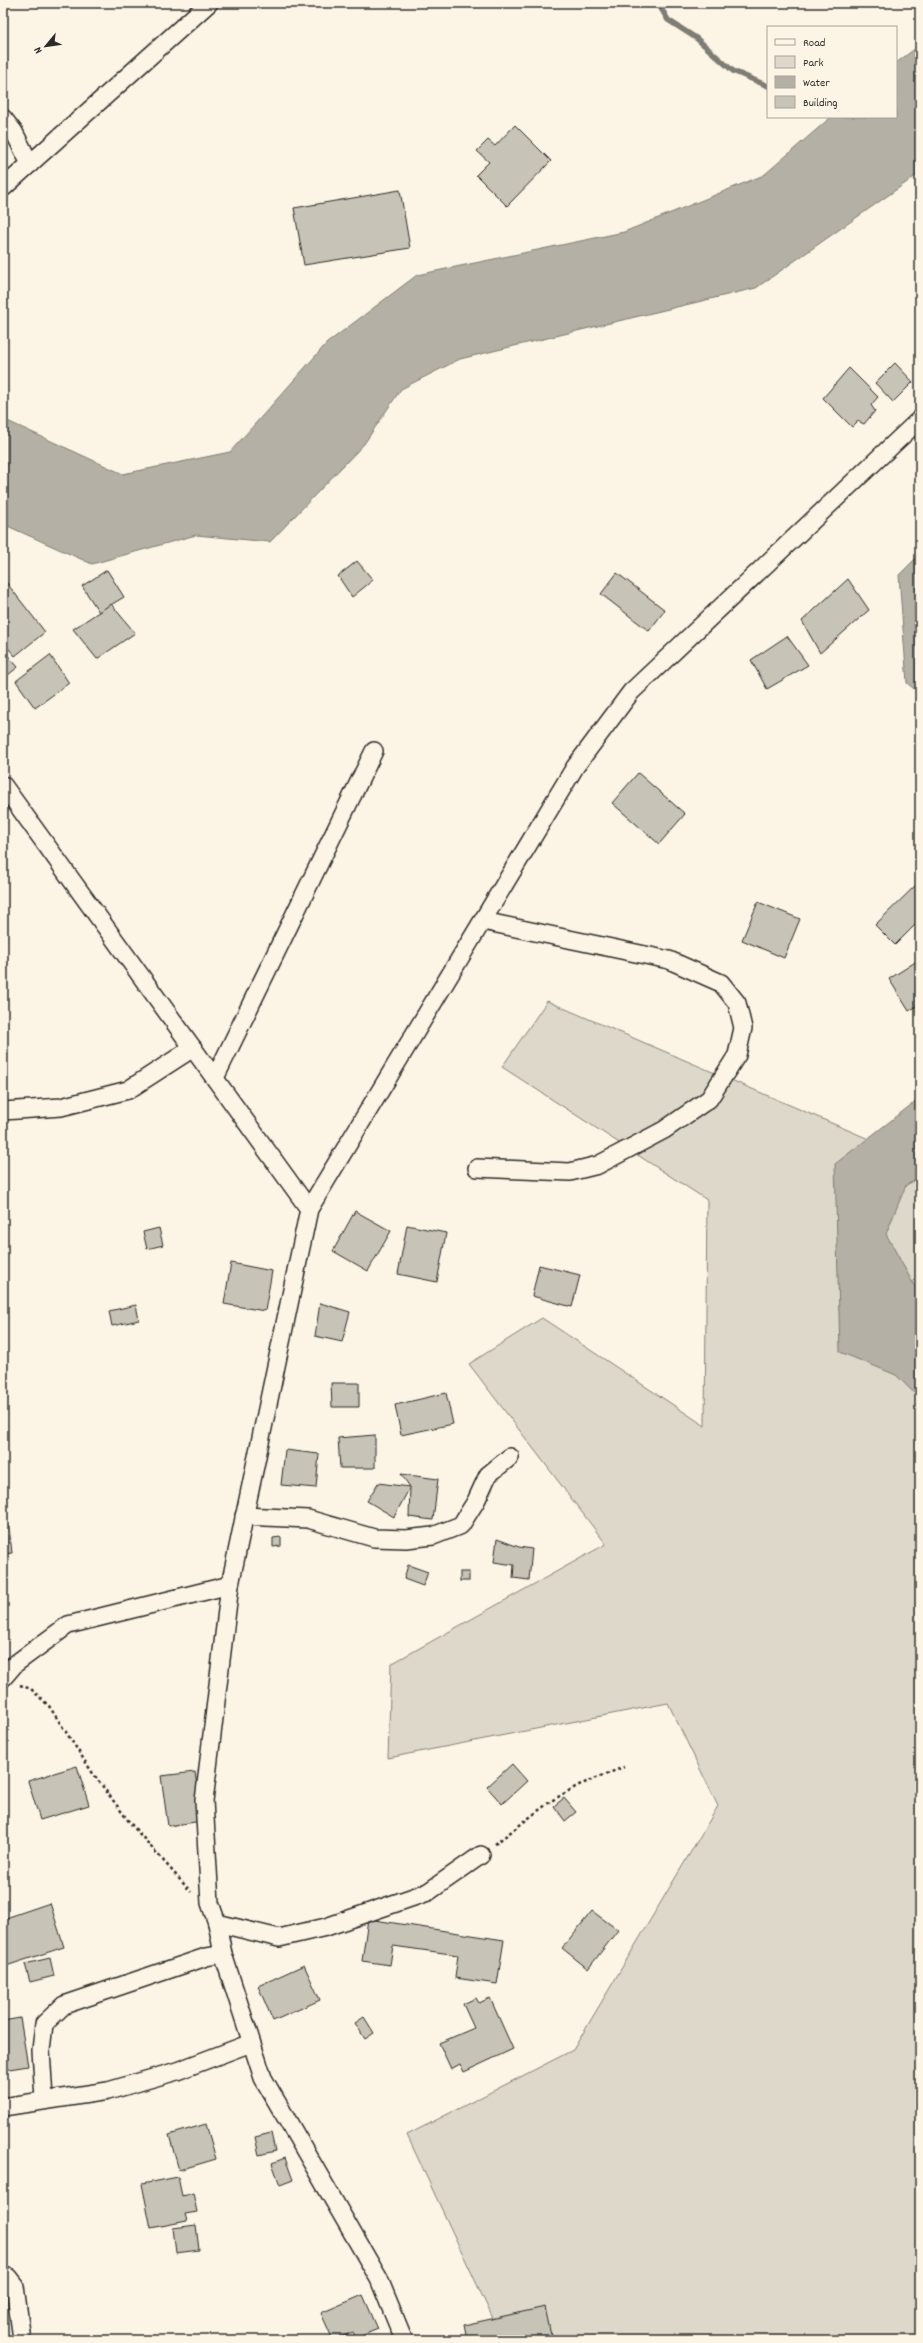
<svg xmlns="http://www.w3.org/2000/svg" width="923" height="2343" viewBox="0 0 923 2343" font-family="Dekko,sans-serif">
	<style>
		.green { fill: #ded8ca; stroke: #84827a }
		.water { fill: #b4b0a5; stroke: #7d7b74 }
		.lines { fill: none; stroke-linecap: round; stroke-linejoin: round }
		.stream { stroke: #7d7b74; stroke-width: 5.5 }
		.building { fill: #c8c3b7; stroke: #2b2b2b }
		.street-casing { stroke: #2b2b2b; stroke-width: 20 }
		.path { stroke: #2b2b2b; stroke-width: 2.5; stroke-dasharray: 3 3; stroke-linecap: butt }
		.street { stroke: #fcf5e5; stroke-width: 17 }
	</style>
	<rect width="100%" height="100%" fill="#fcf5e5"/>
	<filter id="ink" filterUnits="userSpaceOnUse"><feTurbulence type="fractalNoise" baseFrequency=".025" numOctaves="2"/><feDisplacementMap in="SourceGraphic" scale="8" xChannelSelector="R" yChannelSelector="G"/><feConvolveMatrix kernelMatrix="1 2 1 2 8 2 1 2 1" color-interpolation-filters="sRGB"/></filter>
	<g filter="url(#ink)">
		<polygon class="green" points="547,1001 920,1161 920,2340 503,2340 407,2135 573,2050 718,1806 668,1703 388,1758 391,1664 606,1544 469,1364 542,1318 705,1426 707,1200 502,1067"/>
		<g class="water">
			<polygon points="920,45 920,173 756,288 460,359 401,389 364,444 270,542 196,535 92,564 3,524 3,419 123,474 230,452 327,343 417,275 624,232 764,175 831,117 896,117 896,63"/>
			<polygon points="920,554 920,694 907,683 899,575"/>
			<polygon points="920,1098 920,1178 906,1185 886,1234 920,1296 920,1399 896,1375 840,1352 835,1164"/>
		</g>
		<g class="lines">
			<polyline class="stream" points="658,3 668,20 696,38 733,71 768,86"/>
		</g>
		<g class="building">
			<polygon points="515,125 551,161 507,206 476,175 489,162 477,151 488,140 495,146"/>
			<polygon points="400,190 410,248 304,265 294,208"/>
			<polygon points="895,363 913,382 893,402 875,383"/>
			<polygon points="849,368 878,397 871,405 875,411 864,424 858,421 852,427 823,398"/>
			<polygon points="357,561 373,580 352,597 338,576"/>
			<polygon points="107,570 124,597 99,612 82,586"/>
			<polygon points="617,573 665,610 649,631 601,594"/>
			<polygon points="848,579 869,610 820,653 802,621"/>
			<polygon points="6,582 45,632 15,656 3,642 3,585"/>
			<polygon points="111,604 135,633 97,659 73,629"/>
			<polygon points="787,636 808,665 767,689 751,660"/>
			<polygon points="3,650 18,667 3,679"/>
			<polygon points="50,655 69,683 35,708 16,681"/>
			<polygon points="638,773 685,814 659,844 612,803"/>
			<polygon points="919,882 920,920 895,945 875,925"/>
			<polygon points="758,902 800,919 784,958 742,940"/>
			<polygon points="920,959 920,1004 909,1011 889,979"/>
			<polygon points="355,1211 391,1231 368,1271 333,1251"/>
			<polygon points="407,1225 446,1233 437,1282 398,1274"/>
			<polygon points="159,1228 163,1245 147,1249 143,1232"/>
			<polygon points="231,1263 272,1271 265,1311 224,1304"/>
			<polygon points="539,1265 580,1275 572,1307 532,1296"/>
			<polygon points="320,1303 350,1312 342,1342 315,1336"/>
			<polygon points="136,1305 139,1320 112,1326 109,1311"/>
			<polygon points="331,1383 359,1383 359,1407 332,1407"/>
			<polygon points="446,1393 453,1424 401,1435 395,1405"/>
			<polygon points="375,1435 375,1468 340,1468 338,1438"/>
			<polygon points="285,1450 319,1454 316,1488 281,1485"/>
			<polygon points="401,1474 438,1479 433,1520 409,1517 410,1487"/>
			<polygon points="378,1483 410,1487 394,1517 367,1501"/>
			<polygon points="9,1527 12,1553 3,1554 3,1528"/>
			<polygon points="281,1537 281,1546 273,1547 273,1538"/>
			<polygon points="497,1539 519,1547 532,1549 529,1580 513,1578 514,1565 494,1562"/>
			<polygon points="408,1565 428,1572 423,1586 404,1579"/>
			<rect x="460" y="1572" width="9" height="9"/>
			<polygon points="512,1764 527,1781 502,1804 487,1787"/>
			<polygon points="77,1766 89,1805 40,1820 28,1781"/>
			<polygon points="195,1772 202,1821 168,1826 161,1776"/>
			<polygon points="564,1798 576,1812 565,1821 554,1806"/>
			<polygon points="50,1903 64,1947 3,1967 3,1919"/>
			<polygon points="592,1911 618,1930 588,1969 562,1948"/>
			<polygon points="368,1919 504,1940 497,1984 455,1978 458,1955 393,1946 390,1965 362,1961"/>
			<polygon points="50,1958 54,1976 30,1982 25,1964"/>
			<polygon points="304,1965 320,2000 273,2021 258,1986"/>
			<polygon points="476,1998 479,2003 490,1998 513,2049 464,2072 460,2064 451,2069 439,2043 474,2028 463,2004"/>
			<polygon points="364,2017 374,2033 365,2039 355,2023"/>
			<polygon points="20,2018 28,2066 3,2070 3,2021"/>
			<polygon points="206,2124 216,2159 179,2170 169,2135"/>
			<polygon points="271,2133 275,2151 259,2155 255,2137"/>
			<polygon points="285,2158 293,2180 280,2185 272,2163"/>
			<polygon points="178,2177 182,2196 193,2193 197,2212 185,2214 187,2221 151,2228 142,2184"/>
			<polygon points="196,2225 199,2250 176,2253 173,2228"/>
			<polygon points="363,2295 378,2329 356,2338 353,2332 333,2340 321,2313"/>
			<polygon points="545,2307 552,2340 467,2340 464,2325"/>
		</g>
		<g class="lines">
			<defs>
				<g id="street">
					<polyline points="3,118 14,132 30,164"/>
					<polyline points="3,188 209,3"/>
					<polyline points="3,785 309,1209"/>
					<polyline points="215,1078 374,751"/>
					<polyline points="3,1111 61,1107 128,1090 193,1048"/>
					<polyline points="477,1168 570,1172 598,1165 664,1130 709,1099 737,1055 743,1028 737,1003 721,983 669,960 483,921"/>
					<polyline points="244,1516 308,1519 374,1538 406,1539 433,1536 461,1525 476,1501 488,1475 510,1457"/>
					<polyline points="3,1678 15,1664 68,1625 230,1585"/>
					<polyline points="217,1923 279,1938 326,1927 428,1892 481,1855"/>
					<polyline points="44,2099 41,2050 44,2024 64,2005 206,1957 223,1954"/>
					<polyline points="3,2107 108,2091 177,2071 251,2043"/>
					<polyline points="3,2276 8,2277 15,2286 22,2340"/>
					<polyline points="404,2340 379,2279 263,2078 223,1954 217,1923 210,1903 204,1801 230,1585 309,1209 575,767 631,692 920,419"/>
				</g>
			</defs>
			<use href="#street" class="street-casing"/>
			<g class="path">
				<polyline points="20,1685 31,1689 49,1706 92,1772 130,1823 191,1892"/>
				<polyline points="495,1844 551,1801 579,1785 624,1767"/>
			</g>
			<use href="#street" class="street"/>
		</g>
	</g>
	<rect width="923" height="2343" fill="none" stroke="#fcf5e5" stroke-width="16"/>
	<rect x="8" y="8" width="907" height="2327" fill="none" stroke="#2b2b2b" stroke-width="1.5" filter="url(#ink)"/>
	<rect x="767" y="26" width="130" height="92" fill="#fcf5e5" stroke="#a8a49b"/>
	<rect x="775" y="39" width="20" height="6" fill="#fcf5e5" stroke="#a8a49b"/>
	<text x="803" y="46" font-size="12" fill="#2b2b2b">Road</text>
	<rect x="775" y="56" width="20" height="12" fill="#ded8ca" stroke="#a8a49b"/>
	<text x="803" y="66" font-size="12" fill="#2b2b2b">Park</text>
	<rect x="775" y="76" width="20" height="12" fill="#b4b0a5" stroke="#a8a49b"/>
	<text x="803" y="86" font-size="12" fill="#2b2b2b">Water</text>
	<rect x="775" y="96" width="20" height="12" fill="#c8c3b7" stroke="#a8a49b"/>
	<text x="803" y="106" font-size="12" fill="#2b2b2b">Building</text>
	<g transform="translate(46 46) rotate(241)" stroke="#fcf5e5" stroke-width="3" paint-order="stroke">
	<path d="M0-3L7 15L0 10L-7 15Z" fill="#2b2b2b"/>
	<text y="-6" font-size="11" font-weight="bold" text-anchor="middle" fill="#2b2b2b">N</text>
	</g>
</svg>
